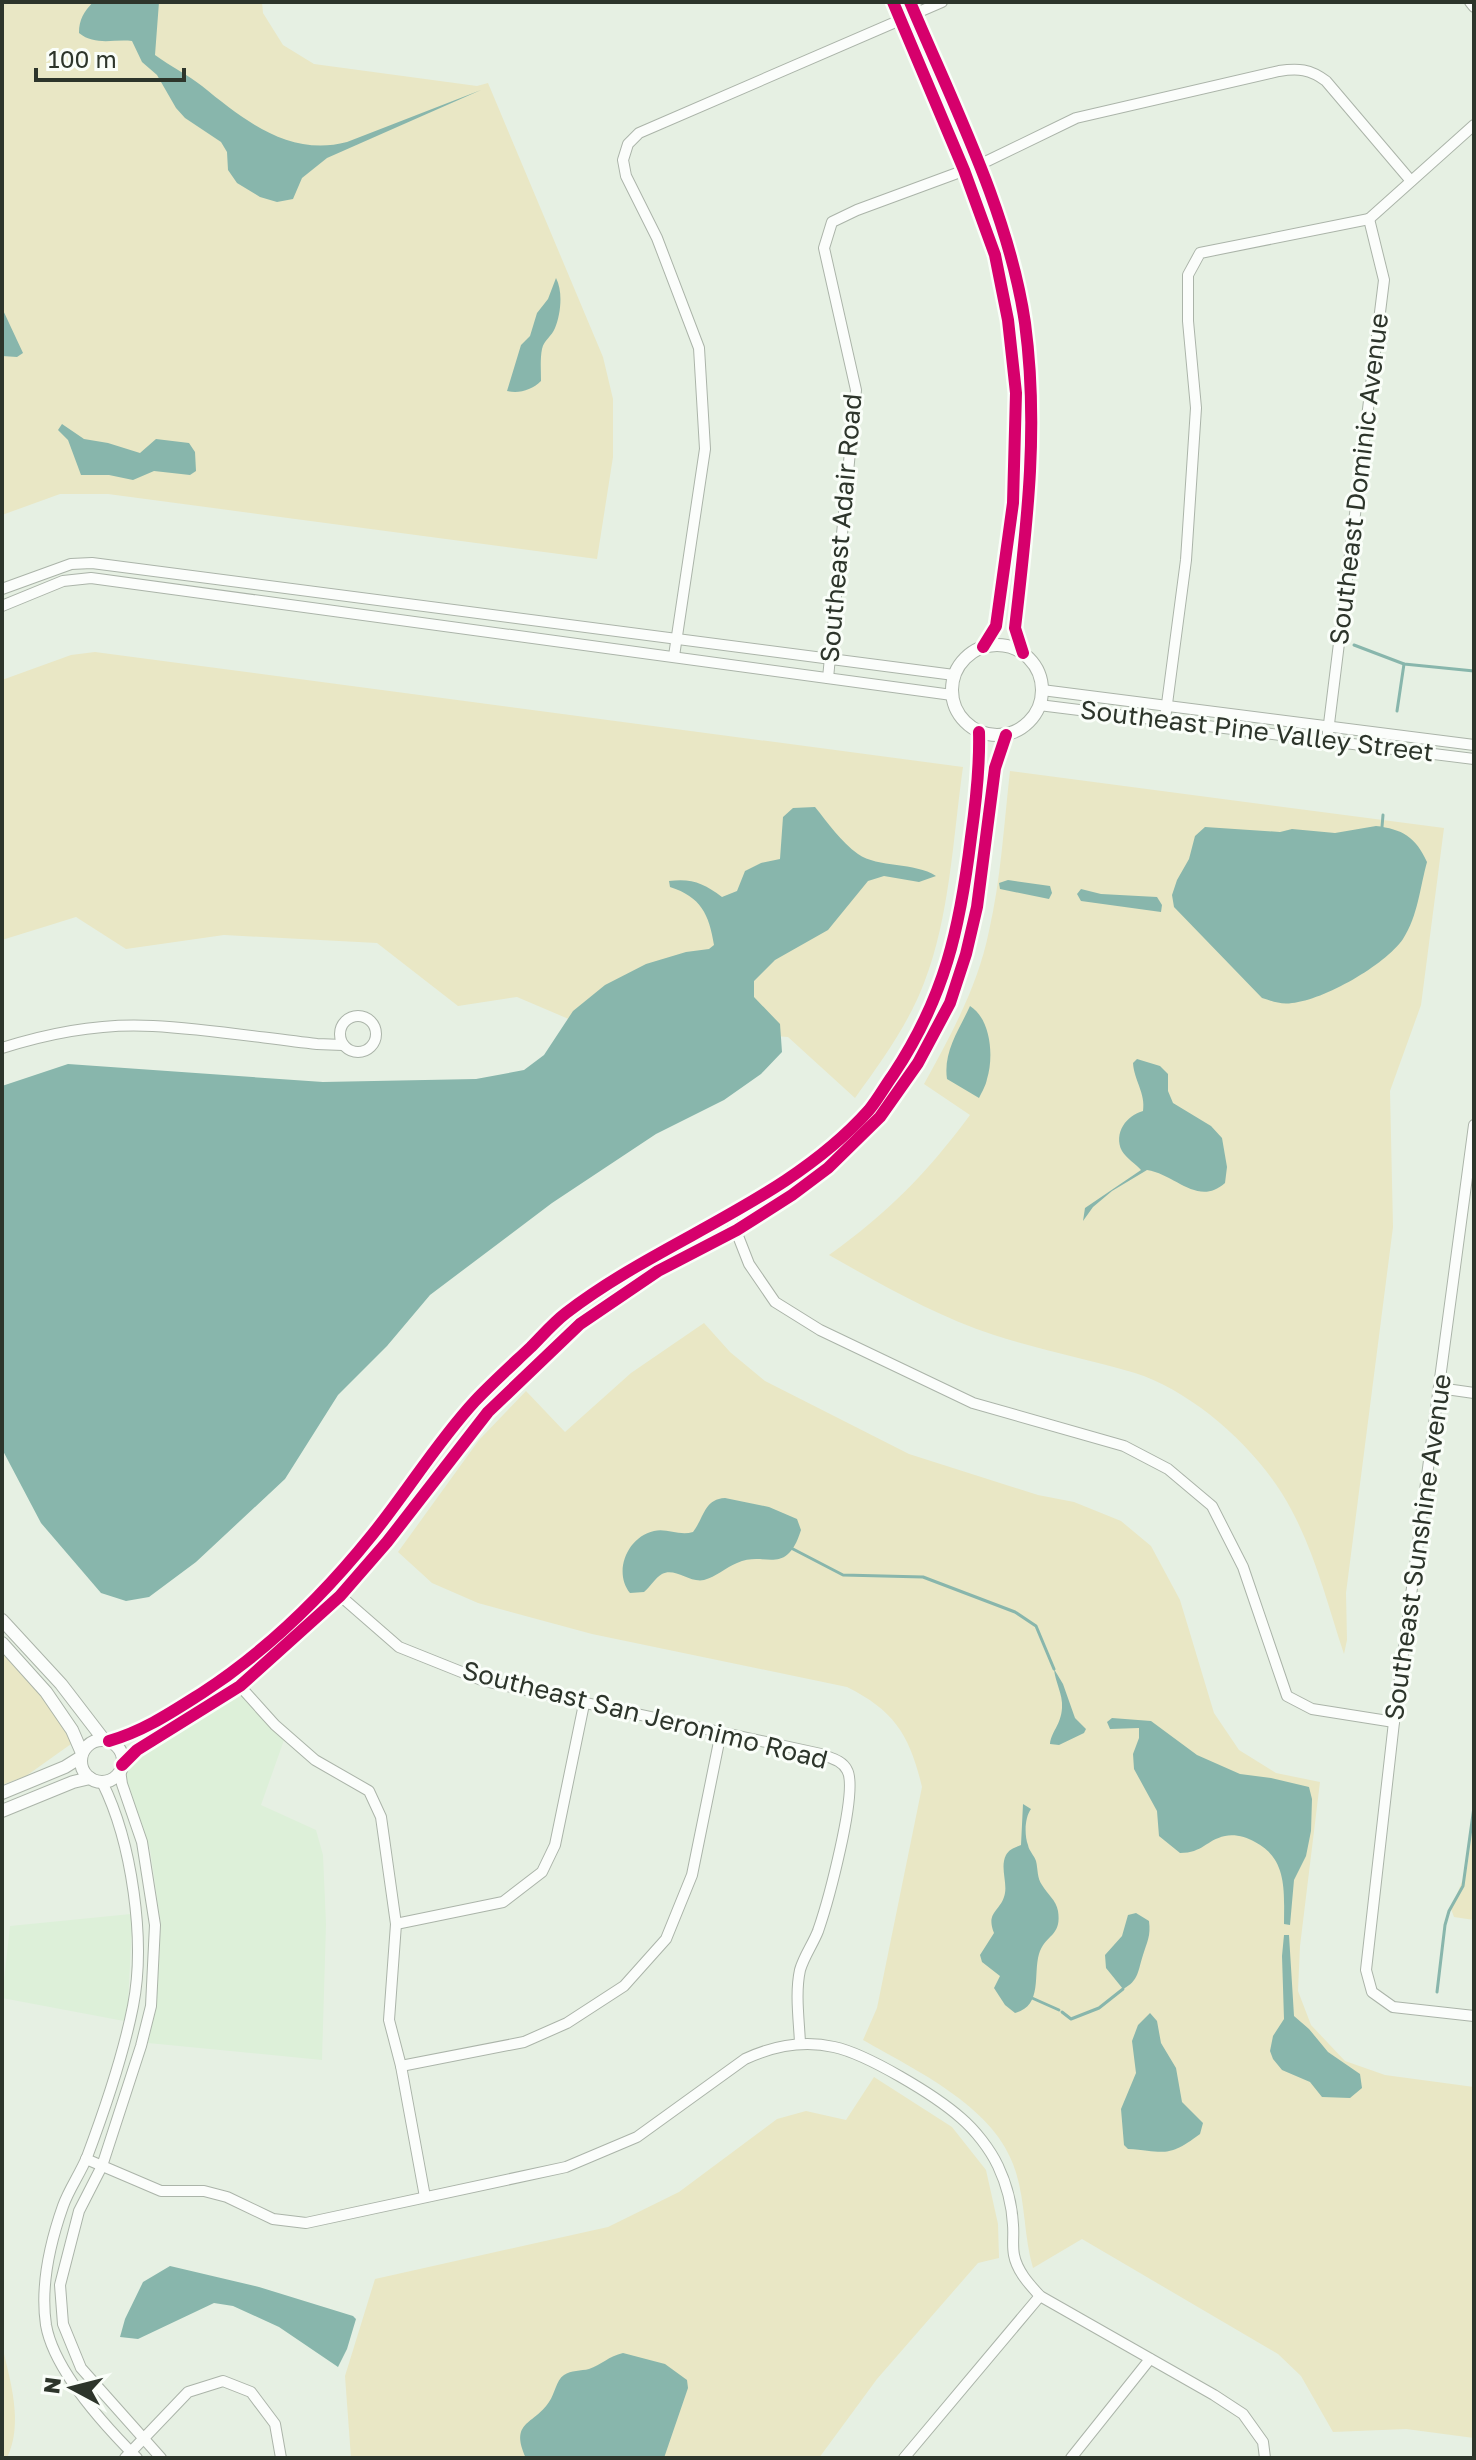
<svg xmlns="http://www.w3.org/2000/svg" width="1476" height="2460" viewBox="0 0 1476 2460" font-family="'Golos Text',sans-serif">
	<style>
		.built { fill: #ddf0d9 }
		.green { fill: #e9e7c5 }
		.water { fill: #88b6ac }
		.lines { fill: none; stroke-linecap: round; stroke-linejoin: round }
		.stream { stroke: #88b6ac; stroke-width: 3 }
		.minor-casing { stroke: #abb4a9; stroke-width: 12 }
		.tertiary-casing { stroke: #abb4a9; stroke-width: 14 }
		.minor { stroke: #fbfdfb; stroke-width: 10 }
		.tertiary { stroke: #fbfdfb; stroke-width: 12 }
		.cycleway-casing { stroke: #fafef9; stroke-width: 17 }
		.cycleway { stroke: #d6006c; stroke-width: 12 }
		.labels { text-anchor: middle; stroke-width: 6; stroke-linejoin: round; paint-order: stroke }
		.street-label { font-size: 26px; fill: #2d352b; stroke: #fafef9 }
	</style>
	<rect width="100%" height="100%" fill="#e6f0e3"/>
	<g class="built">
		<polygon points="240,1693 284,1740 261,1805 316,1830 323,1855 326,1924 322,2060 148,2043 156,2006 161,1925 150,1849 127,1783 126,1771 141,1754"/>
		<polygon points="131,1914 132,1926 128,2003 124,2021 2,1998 10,1926"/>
	</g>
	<g class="green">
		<polygon points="2,2 262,2 263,13 283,45 314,64 477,86 488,83 603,357 613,399 613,457 597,559 108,494 60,494 2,515"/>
		<path d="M95 652 963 767C953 837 950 917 924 983 908 1025 881 1062 855 1098L788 1037 571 1020 517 997 458 1006 377 943 224 935 126 949 76 917 2 940V680L71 655Z"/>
		<path d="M1010 771 1444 828 1421 1005 1390 1091 1393 1227 1346 1593 1347 1640 1344 1654C1328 1606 1316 1556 1292 1511 1263 1454 1197 1393 1135 1373 1088 1359 1040 1350 994 1335 936 1316 882 1285 829 1255 888 1213 927 1173 970 1115L924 1084C951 1035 978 986 989 931 1001 879 1004 823 1010 771Z"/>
		<path d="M704 1323 730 1352 765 1381 909 1454 1038 1495 1074 1502 1121 1521 1151 1546 1180 1600 1214 1713 1239 1750 1276 1773 1320 1782 1300 1946 1298 1991 1311 2025 1345 2061 1385 2075 1474 2087V2438L1406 2429 1333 2432 1301 2376 1278 2354 1082 2239 1033 2268C1023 2234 1026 2197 1013 2164 991 2105 915 2070 863 2040L877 2008 922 1787C910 1736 895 1711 847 1687L592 1634 478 1603 432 1583 398 1552 479 1440 526 1391 565 1432 631 1373Z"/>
		<path d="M2 1651C26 1678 60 1708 71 1744L26 1776 2 1785Z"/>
		<polygon points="1474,1817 1474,1920 1454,1917 1451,1909 1467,1869"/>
		<polygon points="874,2077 952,2127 986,2170 998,2224 999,2258 978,2263 877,2379 819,2458 351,2458 345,2376 375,2279 608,2227 679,2192 777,2119 806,2111 846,2120"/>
		<path d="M2 2345C10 2381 24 2423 7 2458H2Z"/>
	</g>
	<g class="water">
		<path d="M93 2H159L155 55C170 66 188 75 202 86 245 121 290 157 347 142L481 90 327 158 302 178 293 199 277 202 260 197 237 183 228 170 227 152 221 142 185 118 176 108 157 75 142 62 132 41C113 39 95 46 79 33 79 19 84 12 93 2Z"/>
		<path d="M556 278C563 291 561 314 555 328 552 336 544 340 542 349 540 359 541 371 541 381 532 390 519 394 507 391L521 345 530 336 537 313 548 299Z"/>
		<polygon points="2,308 23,353 17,357 2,356"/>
		<polygon points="62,424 84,439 108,443 140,453 156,439 189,443 195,452 196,471 190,475 154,471 133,480 109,475 81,475 68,440 58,430"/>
		<path d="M815 807C828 823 841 842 858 854 878 868 915 862 936 876L919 882 884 876 868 881 828 930 775 960 754 981V997L780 1024 782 1052 761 1074 724 1100 656 1134 552 1203 430 1295 387 1346 338 1395 285 1479 196 1562 149 1597 126 1601 101 1593 41 1523 2 1449V1086L68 1064 323 1082 476 1079 524 1070 544 1055 573 1011 605 985 646 964 686 952 709 949 714 945C709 914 701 897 670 887L669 881C691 878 704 883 722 897L737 891 745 871 761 863 780 859 783 817 793 808Z"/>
		<path d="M1376 826C1402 829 1416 837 1427 862 1420 887 1418 916 1403 939 1385 965 1324 1000 1292 1003 1281 1005 1272 1001 1262 998L1174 907 1172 895 1177 880 1189 859 1195 836 1205 827 1280 832 1292 829 1335 833Z"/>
		<polygon points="1008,880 1050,886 1052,893 1049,899 1000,889 999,883"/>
		<polygon points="1081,889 1101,894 1157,897 1162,905 1161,912 1081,901 1077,894"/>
		<path d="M970 1006C991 1019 994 1057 987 1079 986 1085 982 1092 979 1098L947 1079C943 1052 959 1030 970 1006Z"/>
		<path d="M1137 1059 1160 1066 1168 1074V1091L1173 1103 1211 1126 1222 1138 1227 1167 1225 1183C1198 1207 1177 1175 1147 1170L1112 1191 1093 1207 1083 1221 1085 1208 1141 1170C1136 1164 1126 1158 1122 1151 1113 1133 1127 1115 1143 1111 1146 1094 1134 1080 1133 1063Z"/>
		<path d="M725 1498 769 1507 797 1519 801 1530C786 1578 765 1550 737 1563 725 1568 716 1577 704 1580 689 1583 675 1567 662 1574 655 1578 650 1587 644 1592L630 1593C613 1572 627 1537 654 1531 667 1528 679 1536 693 1532 704 1518 704 1499 725 1498Z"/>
		<path d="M1054 1669 1063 1684 1075 1718 1086 1729 1084 1733 1059 1745 1050 1744C1051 1732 1061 1725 1062 1708 1063 1694 1055 1682 1054 1669Z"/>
		<path d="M1112 1718 1151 1721 1197 1755 1240 1774 1271 1778 1309 1787 1312 1799 1311 1831 1306 1856 1294 1880 1290 1925 1284 1924C1284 1893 1288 1859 1255 1842 1246 1837 1235 1834 1225 1836 1206 1840 1203 1853 1180 1853L1159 1836 1157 1811 1134 1769 1133 1754 1139 1738V1728L1110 1729 1107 1722Z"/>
		<path d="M1023 1804 1031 1809C1025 1817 1024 1834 1028 1845 1029 1851 1034 1855 1036 1861 1038 1869 1037 1878 1042 1885 1048 1895 1056 1900 1058 1911 1062 1937 1045 1934 1039 1954 1033 1974 1043 2006 1015 2013L1005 2005 994 1988 1000 1976 982 1962 980 1955 994 1933C985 1911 1002 1911 1005 1893 1007 1881 1000 1867 1006 1855 1009 1849 1016 1847 1021 1845Z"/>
		<path d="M1136 1913 1149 1921C1151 1936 1147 1942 1143 1955 1138 1970 1139 1981 1123 1989L1106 1968 1105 1955 1122 1936 1128 1915Z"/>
		<polygon points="1284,1935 1289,1935 1294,2016 1309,2029 1328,2052 1360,2074 1362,2088 1350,2098 1322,2097 1310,2082 1282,2070 1273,2059 1270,2051 1273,2036 1284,2019 1282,1956"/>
		<path d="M1150 2013 1157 2021 1161 2043 1176 2068 1182 2102 1203 2123 1200 2134C1167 2159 1164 2151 1128 2149L1124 2145 1121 2109 1136 2073 1132 2041 1138 2025Z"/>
		<polygon points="170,2266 259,2287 353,2316 356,2319 347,2349 338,2367 279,2327 233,2306 214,2303 138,2339 120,2337 125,2319 143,2282"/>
		<path d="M623 2353 665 2364 687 2380 688 2388 664 2458H526C509 2421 534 2425 549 2402 555 2394 556 2380 564 2375 571 2370 581 2371 589 2369 601 2365 609 2356 623 2353Z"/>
	</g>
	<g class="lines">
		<g class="stream">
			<polyline points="1354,645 1404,664 1474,671"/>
			<polyline points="1397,711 1404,664"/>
			<polyline points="1382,827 1383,815"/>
			<polyline points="793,1549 843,1575 923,1577 1015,1612 1036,1626 1054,1669"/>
			<polyline points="1437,1992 1445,1925 1449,1911 1463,1886 1474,1807"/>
			<polyline points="1032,1998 1059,2010"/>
			<polyline points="1062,2012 1071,2019 1099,2008 1123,1989"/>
		</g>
		<defs>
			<g id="minor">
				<polyline points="1470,2 1474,7"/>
				<polyline points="1369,219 1474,125"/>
				<polyline points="2,589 71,564 92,563 954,675"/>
				<polyline points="2,606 63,581 91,578 952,695"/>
				<polyline points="674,656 705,449 699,348 657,238 626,176 623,160 628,144 639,133 942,2"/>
				<path d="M828 678 856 390 824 248 832 222 857 210 979 165 1076 118 1279 71C1298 68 1310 69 1326 81L1411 181"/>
				<polyline points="1042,690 1474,745"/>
				<polyline points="1039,705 1474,759"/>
				<polyline points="1165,719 1186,560 1196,408 1188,321 1188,275 1200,253 1369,219"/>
				<polyline points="1327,740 1384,280 1369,219"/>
				<circle cx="358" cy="1034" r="18"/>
				<path d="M2 1048C49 1033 103 1023 153 1026 208 1029 263 1038 317 1044L343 1045"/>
				<polyline points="1474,1125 1394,1722 1366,1970 1372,1992 1393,2007 1474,2016"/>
				<polyline points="729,1213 749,1264 775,1302 820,1330 973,1403 1124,1446 1168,1469 1212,1506 1243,1567 1287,1696 1312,1709 1394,1722"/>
				<polyline points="1439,1388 1474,1393"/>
				<path d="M329 1586 399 1647 484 1681 821 1754C830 1758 842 1760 847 1770 859 1790 827 1905 818 1931 813 1944 804 1956 800 1970 795 1993 799 2020 800 2043"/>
				<polyline points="230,1675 275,1725 315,1760 369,1791 381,1817 396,1924 389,2020 401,2066 425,2197"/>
				<polyline points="120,1770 122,1784 142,1842 155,1925 151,2006 141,2046 102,2166 79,2211 60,2285 63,2324 81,2368 161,2458"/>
				<path d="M102 1782C132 1842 146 1941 133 2006 123 2057 105 2109 87 2157 80 2174 69 2189 63 2206 50 2243 40 2285 46 2325 54 2371 104 2425 137 2458"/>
				<polyline points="396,1924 503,1902 542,1872 555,1845 584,1704"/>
				<polyline points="401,2066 524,2042 567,2023 624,1986 666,1939 692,1875 721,1732"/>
				<path d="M86 2159 161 2191H204L227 2197 273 2219 306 2223 566 2167 637 2137 745 2059C773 2046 803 2040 834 2047 867 2054 935 2095 961 2118 975 2130 990 2149 998 2166 1006 2183 1012 2205 1013 2225 1014 2235 1012 2245 1014 2255 1017 2271 1029 2284 1040 2296L1214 2395 1243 2414 1263 2442 1265 2458"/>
				<polyline points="125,2458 188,2392 223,2381 251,2392 275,2424 281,2458"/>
				<polyline points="904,2458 1040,2296"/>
				<polyline points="1071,2458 1150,2359"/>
			</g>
			<g id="tertiary">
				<polyline points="893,2 964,170 995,255 1008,320 1016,393 1013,503 996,626 983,647"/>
				<path d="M910 2C953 104 1009 213 1025 323 1039 427 1027 524 1015 628L1023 653"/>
				<circle cx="997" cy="690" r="45"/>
				<polyline points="2,1620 61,1684 104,1740"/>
				<polyline points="2,1643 46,1692 72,1730 82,1753"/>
				<circle cx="102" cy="1761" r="21"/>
				<path d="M109 1741C144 1731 172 1712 202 1693 268 1650 323 1596 372 1535 407 1492 437 1442 475 1401 492 1383 512 1365 531 1347 542 1336 553 1323 566 1313 662 1239 787 1202 869 1110 878 1099 885 1086 893 1075 945 997 960 928 971 837 976 802 980 768 979 732"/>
				<polyline points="122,1765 137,1750 240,1686 340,1596 387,1542 488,1412 580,1324 658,1271 737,1230 792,1195 828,1168 880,1117 918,1063 950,1003 966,954 977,907 995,768 1006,735"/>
				<polyline points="2,1793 65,1767 81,1757"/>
				<polyline points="2,1811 73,1782 90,1778"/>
			</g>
		</defs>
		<use href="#minor" class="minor-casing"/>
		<use href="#tertiary" class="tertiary-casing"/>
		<use href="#minor" class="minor"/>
		<use href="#tertiary" class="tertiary"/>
		<defs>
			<g id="cycleway">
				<polyline points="893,2 964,170 995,255 1008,320 1016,393 1013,503 996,626 983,647"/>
				<path d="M910 2C953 104 1009 213 1025 323 1039 427 1027 524 1015 628L1023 653"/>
				<path d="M109 1741C144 1731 172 1712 202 1693 268 1650 323 1596 372 1535 407 1492 437 1442 475 1401 492 1383 512 1365 531 1347 542 1336 553 1323 566 1313 662 1239 787 1202 869 1110 878 1099 885 1086 893 1075 945 997 960 928 971 837 976 802 980 768 979 732"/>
				<polyline points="122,1765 137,1750 240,1686 340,1596 387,1542 488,1412 580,1324 658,1271 737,1230 792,1195 828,1168 880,1117 918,1063 950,1003 966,954 977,907 995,768 1006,735"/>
			</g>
		</defs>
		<use href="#cycleway" class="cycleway-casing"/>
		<use href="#cycleway" class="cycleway"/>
	</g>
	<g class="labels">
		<g class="street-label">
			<text transform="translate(1359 479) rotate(-83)" y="9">Southeast Dominic Avenue</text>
			<text transform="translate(841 528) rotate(-85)" y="9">Southeast Adair Road</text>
			<text transform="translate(1257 731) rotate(7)" y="9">Southeast Pine Valley Street</text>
			<text transform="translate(1418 1547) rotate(-82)" y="9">Southeast Sunshine Avenue</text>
			<text transform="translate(645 1715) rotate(14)" y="9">Southeast San Jeronimo Road</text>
		</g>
	</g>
	<rect width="1476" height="2460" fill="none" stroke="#2d352b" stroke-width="8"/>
	<g transform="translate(72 2388) rotate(277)" stroke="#fafef9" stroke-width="6" paint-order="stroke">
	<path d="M0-6L14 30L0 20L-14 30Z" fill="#2d352b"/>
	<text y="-12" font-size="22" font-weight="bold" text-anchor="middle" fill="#2d352b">N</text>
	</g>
	<path d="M36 68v12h148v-12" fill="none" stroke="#2d352b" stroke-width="4"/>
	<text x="48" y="68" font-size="24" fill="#2d352b" stroke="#fafef9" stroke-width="6" paint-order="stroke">100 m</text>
</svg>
